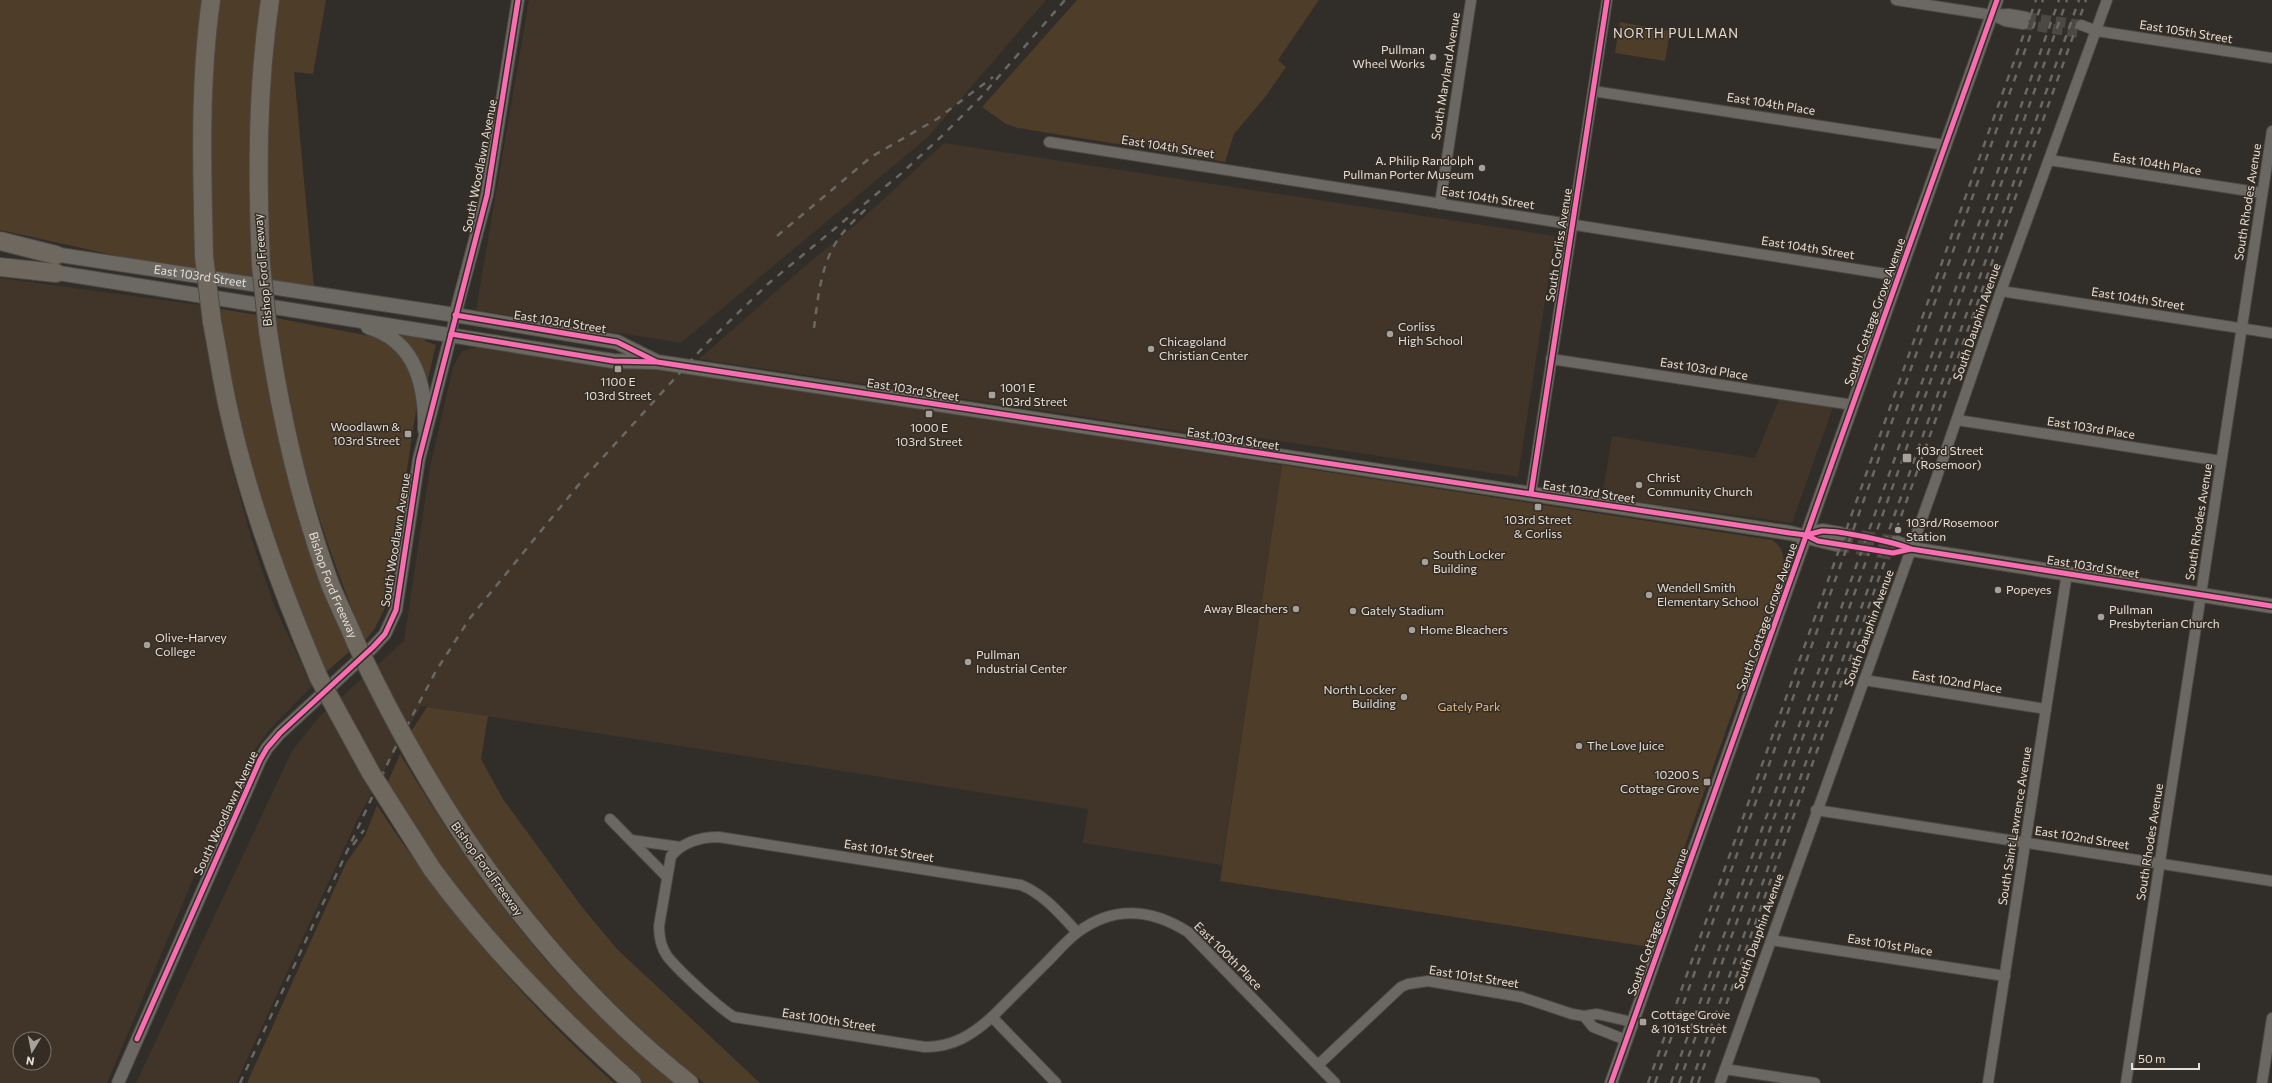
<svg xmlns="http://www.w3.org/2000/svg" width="2272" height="1083" viewBox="0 0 2272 1083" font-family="Commissioner,sans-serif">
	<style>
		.built { fill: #403528; fill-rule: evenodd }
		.green { fill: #4e3d29 }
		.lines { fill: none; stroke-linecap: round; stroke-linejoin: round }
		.minor-tunnel { stroke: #4c4843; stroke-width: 10; stroke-dasharray: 10 5; stroke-linecap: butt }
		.secondary-tunnel { stroke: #4c4843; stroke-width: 14; stroke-dasharray: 14 7; stroke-linecap: butt }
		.minor-casing { stroke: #4d4a46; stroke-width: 12 }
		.tertiary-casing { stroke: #4d4a46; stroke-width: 14 }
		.secondary-casing { stroke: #4d4a46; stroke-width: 16 }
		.motorway-casing { stroke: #4d4a46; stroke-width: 20 }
		.minor { stroke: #6b6864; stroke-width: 10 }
		.tertiary { stroke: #6b6864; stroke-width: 12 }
		.secondary { stroke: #6c6862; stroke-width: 14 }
		.motorway { stroke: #6f685f; stroke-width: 18 }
		.rail { stroke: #6a6864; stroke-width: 2.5; stroke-dasharray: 7 7; stroke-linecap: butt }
		.motorway-bridge-casing { stroke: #4d4a46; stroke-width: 20; stroke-linecap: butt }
		.motorway-bridge { stroke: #6f685f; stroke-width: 18 }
		.cycleway-casing { stroke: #352d24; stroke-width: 8 }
		.cycleway { stroke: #f96db3; stroke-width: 5 }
		.poi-dot { fill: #a5a19b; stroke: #352d24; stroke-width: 1.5 }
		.labels { text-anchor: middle; stroke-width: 3; stroke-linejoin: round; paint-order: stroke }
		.street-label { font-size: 12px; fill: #e4dfd9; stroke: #352d24 }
		.poi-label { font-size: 12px; fill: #e4dfd9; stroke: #352d24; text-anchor: start }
		.park-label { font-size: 12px; fill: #e4ba87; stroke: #352d24 }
		.neighbourhood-label { font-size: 13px; letter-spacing: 1px; fill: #e4dfd9; stroke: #352d24 }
	</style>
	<rect width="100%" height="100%" fill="#312d28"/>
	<g class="built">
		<polygon points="529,0 1046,0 927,138 681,343 476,310"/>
		<polygon points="944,143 1555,236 1518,477 1226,433 1225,438 699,359 798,272 860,221"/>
		<path d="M0 278 200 305 231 464 252 540 274 605 312 686 271 728 249 757 196 872 107 1083H0ZM20 1039H44V1063H20Z"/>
		<polygon points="480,346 592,362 672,371 1282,465 1222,865 1083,843 1088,809 421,706 360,814 236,1083 136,1083 292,751 319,717 404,641 430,467 453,367 462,351"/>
		<polygon points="1781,394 1835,402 1792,523 1602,497 1612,436 1755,458"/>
	</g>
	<g class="green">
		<polygon points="0,0 326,0 313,74 294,72 314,288 272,281 271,266 252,263 253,277 215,272 214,257 195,255 196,268 127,258 0,230"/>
		<polygon points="1077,0 1319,0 1278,60 1286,67 1266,96 1234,134 1225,162 1152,150 1145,142 1142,147 1136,147 1018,128 1006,124 982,107"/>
		<polygon points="1620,22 1670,31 1665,61 1615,53"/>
		<path d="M220 309 257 315 266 373 320 578 349 652 325 673C313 642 299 612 287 580 255 492 233 401 220 309Z"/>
		<path d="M276 318 385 339 400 350 417 383V404L386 606 375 628 365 641C341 583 320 526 304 466 291 418 284 367 276 318Z"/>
		<polygon points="398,335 425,339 425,341 436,345 427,383"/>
		<path d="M1282 465 1772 540C1785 549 1785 559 1782 573L1649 947 1220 881Z"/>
		<path d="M427 707 488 716 481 759 503 799 582 907 617 949 760 1083H704C607 1007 528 915 458 814 441 788 426 760 410 733Z"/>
		<path d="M400 754C437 816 478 878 524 934 568 989 621 1038 674 1083H643C565 1017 494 941 434 858 417 835 402 809 387 784Z"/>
		<path d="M377 805C444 908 523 1001 614 1083H247L346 863 365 836Z"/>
	</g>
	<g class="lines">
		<g class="minor-tunnel">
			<polyline points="2026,17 2081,25"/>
			<polyline points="2023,24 2079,33"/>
		</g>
		<g class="secondary-tunnel">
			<polyline points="1840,534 1897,543"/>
			<polyline points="1836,544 1893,553"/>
		</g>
		<defs>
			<g id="minor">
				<polyline points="1896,0 1992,15 2008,14 2026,17"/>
				<polyline points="1992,15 2005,21 2023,24"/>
				<polyline points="2081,25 2097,31 2272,58"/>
				<polyline points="1593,91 1945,145"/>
				<polyline points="1049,142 1899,276"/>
				<polyline points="2049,160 2262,193"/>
				<polyline points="1440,204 1471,0"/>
				<polyline points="2001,291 2272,333"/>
				<polyline points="451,334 455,315"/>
				<polyline points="1551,359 1853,405"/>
				<polyline points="1957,420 2221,461"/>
				<polyline points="1531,493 1607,0"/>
				<polyline points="1864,680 2046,709"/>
				<polyline points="1816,810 2272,881"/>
				<polyline points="610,819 666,876"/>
				<polyline points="631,840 680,847"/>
				<polyline points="1771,940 2005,976"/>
				<polyline points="1584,1016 1593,1027 1626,1040"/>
				<path d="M992 1017C1010 999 1029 980 1048 961 1057 952 1067 940 1078 932 1114 905 1152 909 1188 932L1335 1083"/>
				<polyline points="1318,1065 1401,987 1408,984 1428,981 1521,997 1572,1014 1584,1016 1597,1014 1632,1022"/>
				<polyline points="1725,1069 1815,1083"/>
				<path d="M1056 1083 992 1017C972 1035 953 1047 925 1047L734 1017C718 1007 679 971 667 956 661 947 659 937 659 926L671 856C683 842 700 837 719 837L1021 885C1045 895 1060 914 1077 932"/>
				<polyline points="1720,1083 1934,485 2001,291 2107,0"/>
				<polyline points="1988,1083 2067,573"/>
				<polyline points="2126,1083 2272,131"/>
				<polyline points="2262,1083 2272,1018"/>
			</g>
			<g id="tertiary">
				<polyline points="455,315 487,195 518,0"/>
				<polyline points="118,1083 260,760 267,748 280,733 373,647 385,634 396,610 419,459 451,334"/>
				<polyline points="1611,1083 1997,0"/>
			</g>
			<g id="secondary">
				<path id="s1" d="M47 253 455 315 617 342 655 361"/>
				<polyline points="46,271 613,361 657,362 1790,533 1836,544"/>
				<path d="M368 327C416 341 426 386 425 430"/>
				<polyline points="1806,535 1822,531 1840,534"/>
				<polyline points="1897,543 1911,549 2272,606"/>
			</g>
			<g id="motorway">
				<polyline points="0,241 56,255"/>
				<path d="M204 256C202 170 199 85 211 0"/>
				<path d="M261 265C257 176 257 88 270 0"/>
				<polyline points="0,267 56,273"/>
				<path d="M212 322C218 352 222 382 229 412 249 503 282 592 319 678"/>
				<path id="s2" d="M268 331C281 418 300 502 330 584 338 604 348 623 356 643"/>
				<path d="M476 854C536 939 606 1018 689 1083"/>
				<path d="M432 869C490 948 559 1018 632 1083"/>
			</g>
		</defs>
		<use href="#minor" class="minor-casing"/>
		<use href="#tertiary" class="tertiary-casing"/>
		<use href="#secondary" class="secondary-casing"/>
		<use href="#motorway" class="motorway-casing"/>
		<use href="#minor" class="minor"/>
		<use href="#tertiary" class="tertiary"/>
		<use href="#secondary" class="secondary"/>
		<use href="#motorway" class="motorway"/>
		<g class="rail">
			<polyline points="777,236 871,157 937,119 993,77"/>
			<path d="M814 328C818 299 820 270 835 244 844 229 858 217 870 205"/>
			<polyline points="353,845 364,830"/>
			<polyline points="240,1083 392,754 436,671 470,618 585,477 707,343 769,283 903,172 943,135 981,97 1065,0"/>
			<polyline points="1648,1083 2036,0"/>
			<polyline points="1655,1083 2043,0"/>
			<polyline points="1671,1083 2059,0"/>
			<polyline points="1679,1083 2067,0"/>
			<polyline points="1691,1083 2079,0"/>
			<polyline points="1698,1083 2086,0"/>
		</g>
		<defs>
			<g id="motorway-bridge">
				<polyline points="204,256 212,322"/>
				<polyline points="261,265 268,331"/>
				<path d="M356 643C391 717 429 786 476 854"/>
				<polyline points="319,678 371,773 432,869"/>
			</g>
		</defs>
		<use href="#motorway-bridge" class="motorway-bridge-casing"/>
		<use href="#motorway-bridge" class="motorway-bridge"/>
		<defs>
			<g id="cycleway">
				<polyline points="455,315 617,342 655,361"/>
				<polyline points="451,334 613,361 657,362 1790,533 1806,535 1818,541 1893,553 1911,549"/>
				<polyline points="1531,493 1607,0"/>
				<path d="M1806 535C1811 534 1817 532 1822 531 1838 530 1894 542 1911 549L2272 606"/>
				<polyline points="137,1039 260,760 267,748 280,733 373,647 385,634 396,610 419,459 487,195 518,0"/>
				<polyline points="1611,1083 1997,0"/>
			</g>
		</defs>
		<use href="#cycleway" class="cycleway-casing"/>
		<use href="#cycleway" class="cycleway"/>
	</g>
	<g class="poi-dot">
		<circle cx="1433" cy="57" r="4"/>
		<circle cx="1482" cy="168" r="4"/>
		<circle cx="1390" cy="334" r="4"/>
		<circle cx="1151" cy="349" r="4"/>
		<rect x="614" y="365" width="8" height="8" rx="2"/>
		<rect x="988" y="391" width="8" height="8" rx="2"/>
		<rect x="925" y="410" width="8" height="8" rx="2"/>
		<rect x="404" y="430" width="8" height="8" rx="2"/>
		<rect x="1902" y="453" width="10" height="10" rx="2"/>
		<circle cx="1639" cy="485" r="4"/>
		<rect x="1534" y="503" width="8" height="8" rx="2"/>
		<circle cx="1898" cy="530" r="4"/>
		<circle cx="1425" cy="562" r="4"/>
		<circle cx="1998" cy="590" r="4"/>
		<circle cx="1649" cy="595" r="4"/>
		<circle cx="1296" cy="609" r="4"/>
		<circle cx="1353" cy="611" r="4"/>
		<circle cx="2101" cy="617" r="4"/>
		<circle cx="1412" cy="630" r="4"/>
		<circle cx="147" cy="645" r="4"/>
		<circle cx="968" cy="662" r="4"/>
		<circle cx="1404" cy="697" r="4"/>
		<circle cx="1579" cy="746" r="4"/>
		<rect x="1703" y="778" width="8" height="8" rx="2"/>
		<rect x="1639" y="1018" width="8" height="8" rx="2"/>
	</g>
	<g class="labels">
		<g class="street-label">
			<text transform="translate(2186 32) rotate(9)" y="4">East 105th Street</text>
			<text transform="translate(1446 76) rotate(-81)" y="4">South Maryland Avenue</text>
			<text transform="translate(1771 104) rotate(9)" y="4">East 104th Place</text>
			<text transform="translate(1168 147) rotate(9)" y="4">East 104th Street</text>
			<text transform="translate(2157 164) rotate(9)" y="4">East 104th Place</text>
			<text transform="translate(480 166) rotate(-79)" y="4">South Woodlawn Avenue</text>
			<text transform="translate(1488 198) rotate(9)" y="4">East 104th Street</text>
			<text transform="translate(2248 202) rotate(-81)" y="4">South Rhodes Avenue</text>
			<text transform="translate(1559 245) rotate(-81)" y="4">South Corliss Avenue</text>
			<text transform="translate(1808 248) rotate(9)" y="4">East 104th Street</text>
			<text transform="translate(263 270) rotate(-95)" y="4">Bishop Ford Freeway</text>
			<text dy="4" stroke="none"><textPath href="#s1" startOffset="155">East 103rd Street</textPath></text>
			<text transform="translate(2138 299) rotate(9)" y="4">East 104th Street</text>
			<text transform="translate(1875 312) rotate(-70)" y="4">South Cottage Grove Avenue</text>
			<text transform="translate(560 322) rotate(9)" y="4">East 103rd Street</text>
			<text transform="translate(1977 322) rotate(-71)" y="4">South Dauphin Avenue</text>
			<text transform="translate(1704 369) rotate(9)" y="4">East 103rd Place</text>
			<text transform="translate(913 390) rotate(9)" y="4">East 103rd Street</text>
			<text transform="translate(2091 428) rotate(9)" y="4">East 103rd Place</text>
			<text transform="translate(1233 439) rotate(9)" y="4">East 103rd Street</text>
			<text transform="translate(1589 492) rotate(9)" y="4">East 103rd Street</text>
			<text transform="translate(2199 522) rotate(-81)" y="4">South Rhodes Avenue</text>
			<text transform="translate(396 540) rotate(-81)" y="4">South Woodlawn Avenue</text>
			<text transform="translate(2093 567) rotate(9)" y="4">East 103rd Street</text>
			<text dy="4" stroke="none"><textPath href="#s2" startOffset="263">Bishop Ford Freeway</textPath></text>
			<text transform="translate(1767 617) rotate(-70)" y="4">South Cottage Grove Avenue</text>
			<text transform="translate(1869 628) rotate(-70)" y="4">South Dauphin Avenue</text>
			<text transform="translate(1957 682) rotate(9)" y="4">East 102nd Place</text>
			<text transform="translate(226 813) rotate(-65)" y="4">South Woodlawn Avenue</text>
			<text transform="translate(2015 826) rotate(-81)" y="4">South Saint Lawrence Avenue</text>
			<text transform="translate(2082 838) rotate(9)" y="4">East 102nd Street</text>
			<text transform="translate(2150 842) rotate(-81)" y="4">South Rhodes Avenue</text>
			<text transform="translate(889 851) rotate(9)" y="4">East 101st Street</text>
			<text transform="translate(487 869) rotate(54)" y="4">Bishop Ford Freeway</text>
			<text transform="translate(1658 922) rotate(-70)" y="4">South Cottage Grove Avenue</text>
			<text transform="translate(1759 932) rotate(-70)" y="4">South Dauphin Avenue</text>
			<text transform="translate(1890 945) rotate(9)" y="4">East 101st Place</text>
			<text transform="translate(1228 956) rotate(45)" y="4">East 100th Place</text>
			<text transform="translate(1474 977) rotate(9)" y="4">East 101st Street</text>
			<text transform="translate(829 1020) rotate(9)" y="4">East 100th Street</text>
		</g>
		<g class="poi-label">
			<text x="1425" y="54" text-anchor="end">Pullman<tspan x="1425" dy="14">Wheel Works</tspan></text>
			<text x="1474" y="165" text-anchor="end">A. Philip Randolph<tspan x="1474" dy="14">Pullman Porter Museum</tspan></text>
			<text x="1398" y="331">Corliss<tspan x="1398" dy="14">High School</tspan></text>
			<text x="1159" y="346">Chicagoland<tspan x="1159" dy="14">Christian Center</tspan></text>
			<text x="618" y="386" text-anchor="middle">1100 E<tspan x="618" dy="14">103rd Street</tspan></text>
			<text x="1000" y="392">1001 E<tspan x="1000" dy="14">103rd Street</tspan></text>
			<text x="400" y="431" text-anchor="end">Woodlawn &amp;<tspan x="400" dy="14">103rd Street</tspan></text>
			<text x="929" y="432" text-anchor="middle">1000 E<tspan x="929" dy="14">103rd Street</tspan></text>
			<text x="1916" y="455">103rd Street<tspan x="1916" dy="14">(Rosemoor)</tspan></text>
			<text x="1647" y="482">Christ<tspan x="1647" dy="14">Community Church</tspan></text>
			<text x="1538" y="524" text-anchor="middle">103rd Street<tspan x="1538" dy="14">&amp; Corliss</tspan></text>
			<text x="1906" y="527">103rd/Rosemoor<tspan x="1906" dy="14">Station</tspan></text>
			<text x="1433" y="559">South Locker<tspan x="1433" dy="14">Building</tspan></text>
			<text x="1657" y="592">Wendell Smith<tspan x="1657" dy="14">Elementary School</tspan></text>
			<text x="2006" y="594">Popeyes</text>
			<text x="1288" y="613" text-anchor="end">Away Bleachers</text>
			<text x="2109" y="614">Pullman<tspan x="2109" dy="14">Presbyterian Church</tspan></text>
			<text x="1361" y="615">Gately Stadium</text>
			<text x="1420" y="634">Home Bleachers</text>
			<text x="155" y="642">Olive-Harvey<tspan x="155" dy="14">College</tspan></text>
			<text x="976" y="659">Pullman<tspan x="976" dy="14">Industrial Center</tspan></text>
			<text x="1396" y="694" text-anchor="end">North Locker<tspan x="1396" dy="14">Building</tspan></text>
			<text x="1587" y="750">The Love Juice</text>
			<text x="1699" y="779" text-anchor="end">10200 S<tspan x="1699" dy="14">Cottage Grove</tspan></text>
			<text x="1651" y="1019">Cottage Grove<tspan x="1651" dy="14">&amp; 101st Street</tspan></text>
		</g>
		<g class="park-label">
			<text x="1469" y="711">Gately Park</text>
		</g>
		<g class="neighbourhood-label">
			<text x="1676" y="38">NORTH PULLMAN</text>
		</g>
	</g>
	<g transform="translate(32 1051) rotate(190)"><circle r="19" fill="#352d24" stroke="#7b746c"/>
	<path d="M0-3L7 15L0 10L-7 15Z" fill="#a5a19b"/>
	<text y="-6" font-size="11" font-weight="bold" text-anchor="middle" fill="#e4dfd9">N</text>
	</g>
	<path d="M2132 1063v6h67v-6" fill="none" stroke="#e4dfd9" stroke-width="2"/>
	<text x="2138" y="1063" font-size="12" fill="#e4dfd9" stroke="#352d24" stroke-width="3" paint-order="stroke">50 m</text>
</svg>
